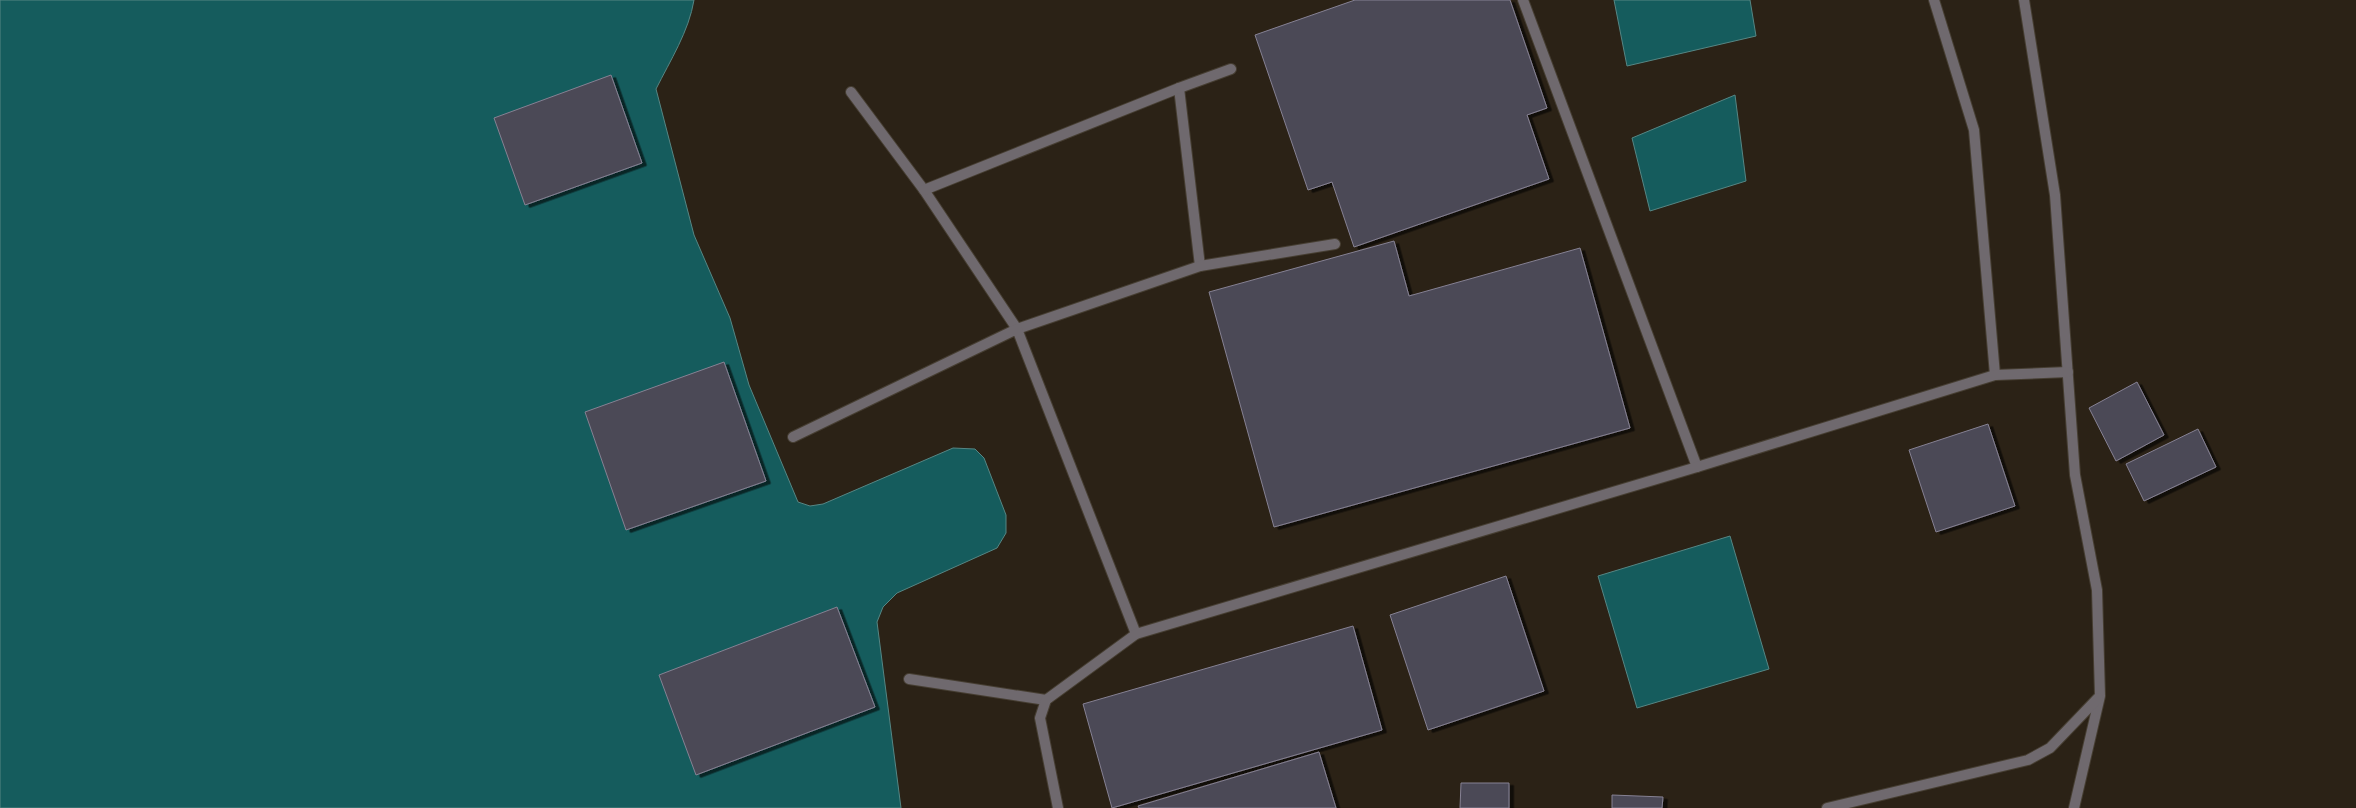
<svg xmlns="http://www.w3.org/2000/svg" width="2356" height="808" viewBox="0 0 2356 808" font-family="'Exo 2',sans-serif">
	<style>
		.water { fill: #155c5d; stroke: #568684 }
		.building { fill: #4b4857; stroke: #868293; filter: url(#shadow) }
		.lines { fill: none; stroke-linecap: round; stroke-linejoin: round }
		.minor-casing { stroke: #463e32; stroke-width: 12 }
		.minor { stroke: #6f696e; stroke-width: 10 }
	</style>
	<defs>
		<filter id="shadow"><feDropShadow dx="4.5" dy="2.5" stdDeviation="0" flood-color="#0009"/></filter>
	</defs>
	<rect width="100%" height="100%" fill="#2b2216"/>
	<g class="water">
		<path d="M0 0H694C689 31 670 61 656 89L694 235 730 318 749 385 798 502 810 506 823 504 953 448 975 449 984 458 1006 515V533L997 548 897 593 883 607 877 622 901 808H0Z"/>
		<polygon points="1614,0 1750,0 1756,36 1627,66"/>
		<polygon points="1735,95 1746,181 1650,211 1632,138"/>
		<polygon points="1730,536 1769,669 1637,708 1598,576"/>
	</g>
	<g class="building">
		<polygon points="1355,0 1510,0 1547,108 1527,115 1549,179 1354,247 1332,182 1308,190 1255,35"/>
		<polygon points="611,75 642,163 525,205 494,118"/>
		<polygon points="1394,241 1409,296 1580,248 1630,428 1274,527 1209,292"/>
		<polygon points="724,362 766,481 626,530 585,412"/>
		<polygon points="2137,382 2164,435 2116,461 2089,408"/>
		<polygon points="1988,424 2015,506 1936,532 1909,450"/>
		<polygon points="2198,429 2216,467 2144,501 2126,464"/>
		<polygon points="1506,576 1544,691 1428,730 1390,615"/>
		<polygon points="837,607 875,707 696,775 659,675"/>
		<polygon points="1353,626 1382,730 1112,808 1083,704"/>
		<polygon points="1319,752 1336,808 1139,808 1138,806"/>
		<polygon points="1461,783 1509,783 1509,808 1460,808"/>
		<polygon points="1612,795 1663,797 1662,808 1612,808"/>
	</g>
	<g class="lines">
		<defs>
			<g id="minor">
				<polyline points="1523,0 1697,467"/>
				<polyline points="1934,0 1974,130 1995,375"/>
				<polyline points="2024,0 2055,195 2075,475 2097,590 2100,696 2074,808"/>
				<polyline points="1179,88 1200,266"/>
				<polyline points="851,92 924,190 1017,329 1200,266 1335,244"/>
				<polyline points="924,190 1179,88 1231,69"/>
				<polyline points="793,437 1017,329 1136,634"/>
				<polyline points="909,679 1046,700"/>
				<polyline points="1058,808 1040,718 1046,700 1136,634 1697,467 1995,375 2068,372"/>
				<polyline points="1827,808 2028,760 2050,748 2098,698"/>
			</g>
		</defs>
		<use href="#minor" class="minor-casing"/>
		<use href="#minor" class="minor"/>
	</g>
</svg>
